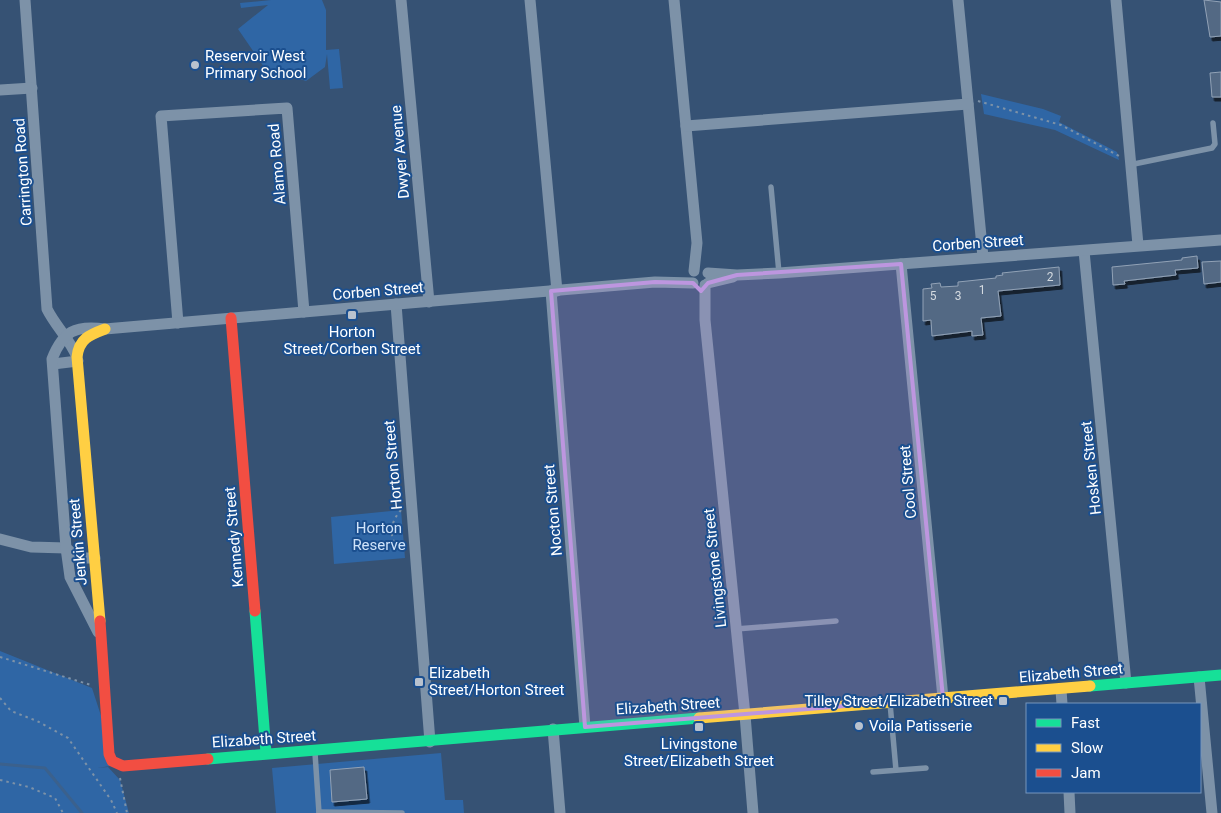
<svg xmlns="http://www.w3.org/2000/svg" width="1221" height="813" viewBox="0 0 1221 813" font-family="Roboto,sans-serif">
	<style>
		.green { fill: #2f66a5 }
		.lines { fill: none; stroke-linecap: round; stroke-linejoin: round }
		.stream { stroke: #3b618d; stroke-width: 3 }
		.building { fill: #526984; stroke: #92a2b6; filter: url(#shadow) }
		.path { stroke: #7d92a8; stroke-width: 2; stroke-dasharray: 2.5 4; stroke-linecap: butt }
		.lane { stroke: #7d92a8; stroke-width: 5.5 }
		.street { stroke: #7d92a8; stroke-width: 11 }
		.fast { stroke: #16e098; stroke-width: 11 }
		.slow { stroke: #ffcf43; stroke-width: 11 }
		.jam { stroke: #f24e42; stroke-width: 11 }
		.marked { fill: #bd96df; fill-opacity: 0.2; stroke: #bd96df; stroke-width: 4; stroke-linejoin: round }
		.poi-dot { fill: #b9c2ce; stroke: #1b4f8f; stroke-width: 2 }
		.labels { text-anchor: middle; stroke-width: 4; stroke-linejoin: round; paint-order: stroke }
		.number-label { font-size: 12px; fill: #d4dae0 }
		.poi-label { font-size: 15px; fill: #fff; stroke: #1b4f8f; text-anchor: start }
		.street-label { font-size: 15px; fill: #fff; stroke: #1b4f8f }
		.park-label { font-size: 15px; fill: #cfe3fa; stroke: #1b4f8f }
	</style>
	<defs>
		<filter id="shadow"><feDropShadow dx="2.5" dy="4" stdDeviation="0" flood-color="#0009"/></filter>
	</defs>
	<rect width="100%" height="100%" fill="#365274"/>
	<g class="green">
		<polygon points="271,0 322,0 326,10 326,50 339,49 343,88 330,89 327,54 325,67 306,81 264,67 238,29 268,5 241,8 240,3"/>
		<polygon points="981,94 1043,109 1061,116 1059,122 1117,152 1119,160 1055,130 984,114"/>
		<polygon points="401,510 405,558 334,564 331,517"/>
		<polygon points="0,651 92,688 117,765 97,768 108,767 120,780 129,813 0,813"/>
		<polygon points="441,753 445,800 463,800 464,813 276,813 272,768"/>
	</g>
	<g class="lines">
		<polyline class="stream" points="0,764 45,768 82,813"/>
	</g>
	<g class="building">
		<polygon points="1204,0 1221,2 1221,36 1210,37"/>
		<polygon points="1221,72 1221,97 1212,97 1210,73"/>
		<polygon points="1197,256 1198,268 1175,270 1176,275 1124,281 1125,284 1113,285 1112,267 1182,260 1182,258"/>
		<polygon points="1221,261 1221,282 1204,284 1202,262"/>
		<polygon points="1059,267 1060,285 998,291 1001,316 981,318 983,335 972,336 972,331 932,336 931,320 923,321 923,289 932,288 931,284 940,283 941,287 958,286 958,282 996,278 996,276 1003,275 1002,273"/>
		<polygon points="364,767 367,799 332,802 330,770"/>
	</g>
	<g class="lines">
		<g class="path">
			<polyline points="978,101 1061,125 1119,156"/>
			<path d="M401 510C392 520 388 533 396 546L404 549"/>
			<polyline points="0,657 91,685"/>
			<polyline points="0,698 11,711 37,721 68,738 111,800 117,813"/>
			<polyline points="120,778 127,813"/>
			<polyline points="0,780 29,787 55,798 63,813"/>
		</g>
		<g class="lane">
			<polyline points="1129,165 1212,148 1215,144 1213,123"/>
			<polyline points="771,187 779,273"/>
			<polyline points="736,629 836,621"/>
			<polyline points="890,703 896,770"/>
			<polyline points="315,753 319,813"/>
			<polyline points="873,772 926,768"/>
			<polyline points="319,812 402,813"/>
		</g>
		<g class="street">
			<path d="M25 0 47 309C56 327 69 338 77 357"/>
			<polyline points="401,0 429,302"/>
			<polyline points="530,0 557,291"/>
			<polyline points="674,0 697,243 694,271"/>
			<polyline points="958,0 983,257"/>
			<polyline points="1116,0 1138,245"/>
			<polyline points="0,90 32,88"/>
			<polyline points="686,126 968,104"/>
			<polyline points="1084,251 1126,683"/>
			<polyline points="901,264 943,698"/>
			<polyline points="708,273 737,275 779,273 1221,240"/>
			<polyline points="708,283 733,277"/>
			<polyline points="705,285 705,320 745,715 753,813"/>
			<polyline points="551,291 585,727"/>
			<polyline points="396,304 430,742"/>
			<polyline points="178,323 161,116 287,108 304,312"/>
			<polyline points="53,364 78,361"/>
			<polyline points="0,539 31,547 66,548 78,558 95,558"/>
			<path d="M98 632 70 577 66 548 52 359C63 331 75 325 105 329L655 282 693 283"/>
			<polyline points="1199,677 1212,813"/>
			<polyline points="1061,690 1062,704"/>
			<polyline points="553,729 560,813"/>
			<polyline points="1069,792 1070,813"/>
		</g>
		<g class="fast">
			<polyline points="255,611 266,753"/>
			<polyline points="1090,686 1221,675"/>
			<polyline points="208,759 699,718"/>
		</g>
		<g class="slow">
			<path d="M100 621 77 357C79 339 89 335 105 329"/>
			<polyline points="699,718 1090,686"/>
		</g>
		<g class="jam">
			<polyline points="231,318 255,611"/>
			<polyline points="100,621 109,754 112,761 123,766 208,759"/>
		</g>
	</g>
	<path class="marked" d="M901 264 943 698 585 727 551 291 655 282 693 283 701 291 708 283 737 275Z"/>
	<g class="poi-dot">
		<circle cx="195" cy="65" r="5"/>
		<rect x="347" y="310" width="10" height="10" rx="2.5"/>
		<rect x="414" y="677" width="10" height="10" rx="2.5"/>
		<rect x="998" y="696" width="10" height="10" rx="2.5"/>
		<circle cx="859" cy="726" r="5"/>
		<rect x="694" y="722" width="10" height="10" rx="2.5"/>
	</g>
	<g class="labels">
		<g class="number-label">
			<text x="1050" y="281">2</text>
			<text x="982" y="294">1</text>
			<text x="933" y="300">5</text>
			<text x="958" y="300">3</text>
		</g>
		<g class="poi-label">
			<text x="205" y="61">Reservoir West<tspan x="205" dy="17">Primary School</tspan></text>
			<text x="352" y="337" text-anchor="middle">Horton<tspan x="352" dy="17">Street/Corben Street</tspan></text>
			<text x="429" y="678">Elizabeth<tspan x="429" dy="17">Street/Horton Street</tspan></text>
			<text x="993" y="706" text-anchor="end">Tilley Street/Elizabeth Street</text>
			<text x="869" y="731">Voila Patisserie</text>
			<text x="699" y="749" text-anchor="middle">Livingstone<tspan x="699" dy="17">Street/Elizabeth Street</tspan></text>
		</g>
		<g class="street-label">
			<text transform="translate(400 152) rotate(-95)" y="5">Dwyer Avenue</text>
			<text transform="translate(277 164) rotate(-95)" y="5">Alamo Road</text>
			<text transform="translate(23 172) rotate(-94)" y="5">Carrington Road</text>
			<text transform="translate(978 243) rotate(-4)" y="5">Corben Street</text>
			<text transform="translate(378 291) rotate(-5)" y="5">Corben Street</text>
			<text transform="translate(393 465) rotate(-95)" y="5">Horton Street</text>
			<text transform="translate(1091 468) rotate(-96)" y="5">Hosken Street</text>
			<text transform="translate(908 482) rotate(-95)" y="5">Cool Street</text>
			<text transform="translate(553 510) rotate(-95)" y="5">Nocton Street</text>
			<text transform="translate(234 537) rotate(-95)" y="5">Kennedy Street</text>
			<text transform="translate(78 542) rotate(-95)" y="5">Jenkin Street</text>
			<text transform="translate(715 568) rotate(-96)" y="5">Livingstone Street</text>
			<text transform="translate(1071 673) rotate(-5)" y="5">Elizabeth Street</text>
			<text transform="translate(668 706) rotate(-4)" y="5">Elizabeth Street</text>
			<text transform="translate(264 739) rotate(-4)" y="5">Elizabeth Street</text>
		</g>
		<g class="park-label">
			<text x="379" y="533">Horton<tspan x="379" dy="17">Reserve</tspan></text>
		</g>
	</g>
	<rect x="1026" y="703" width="175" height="90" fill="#1b4f8f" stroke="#7695bc"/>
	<rect x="1036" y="719" width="25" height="8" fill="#16e098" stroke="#7695bc"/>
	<text x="1071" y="728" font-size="15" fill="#ffffff">Fast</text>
	<rect x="1036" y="744" width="25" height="8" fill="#ffcf43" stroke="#7695bc"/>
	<text x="1071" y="753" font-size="15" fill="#ffffff">Slow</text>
	<rect x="1036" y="769" width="25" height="8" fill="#f24e42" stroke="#7695bc"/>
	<text x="1071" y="778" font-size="15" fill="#ffffff">Jam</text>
</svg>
